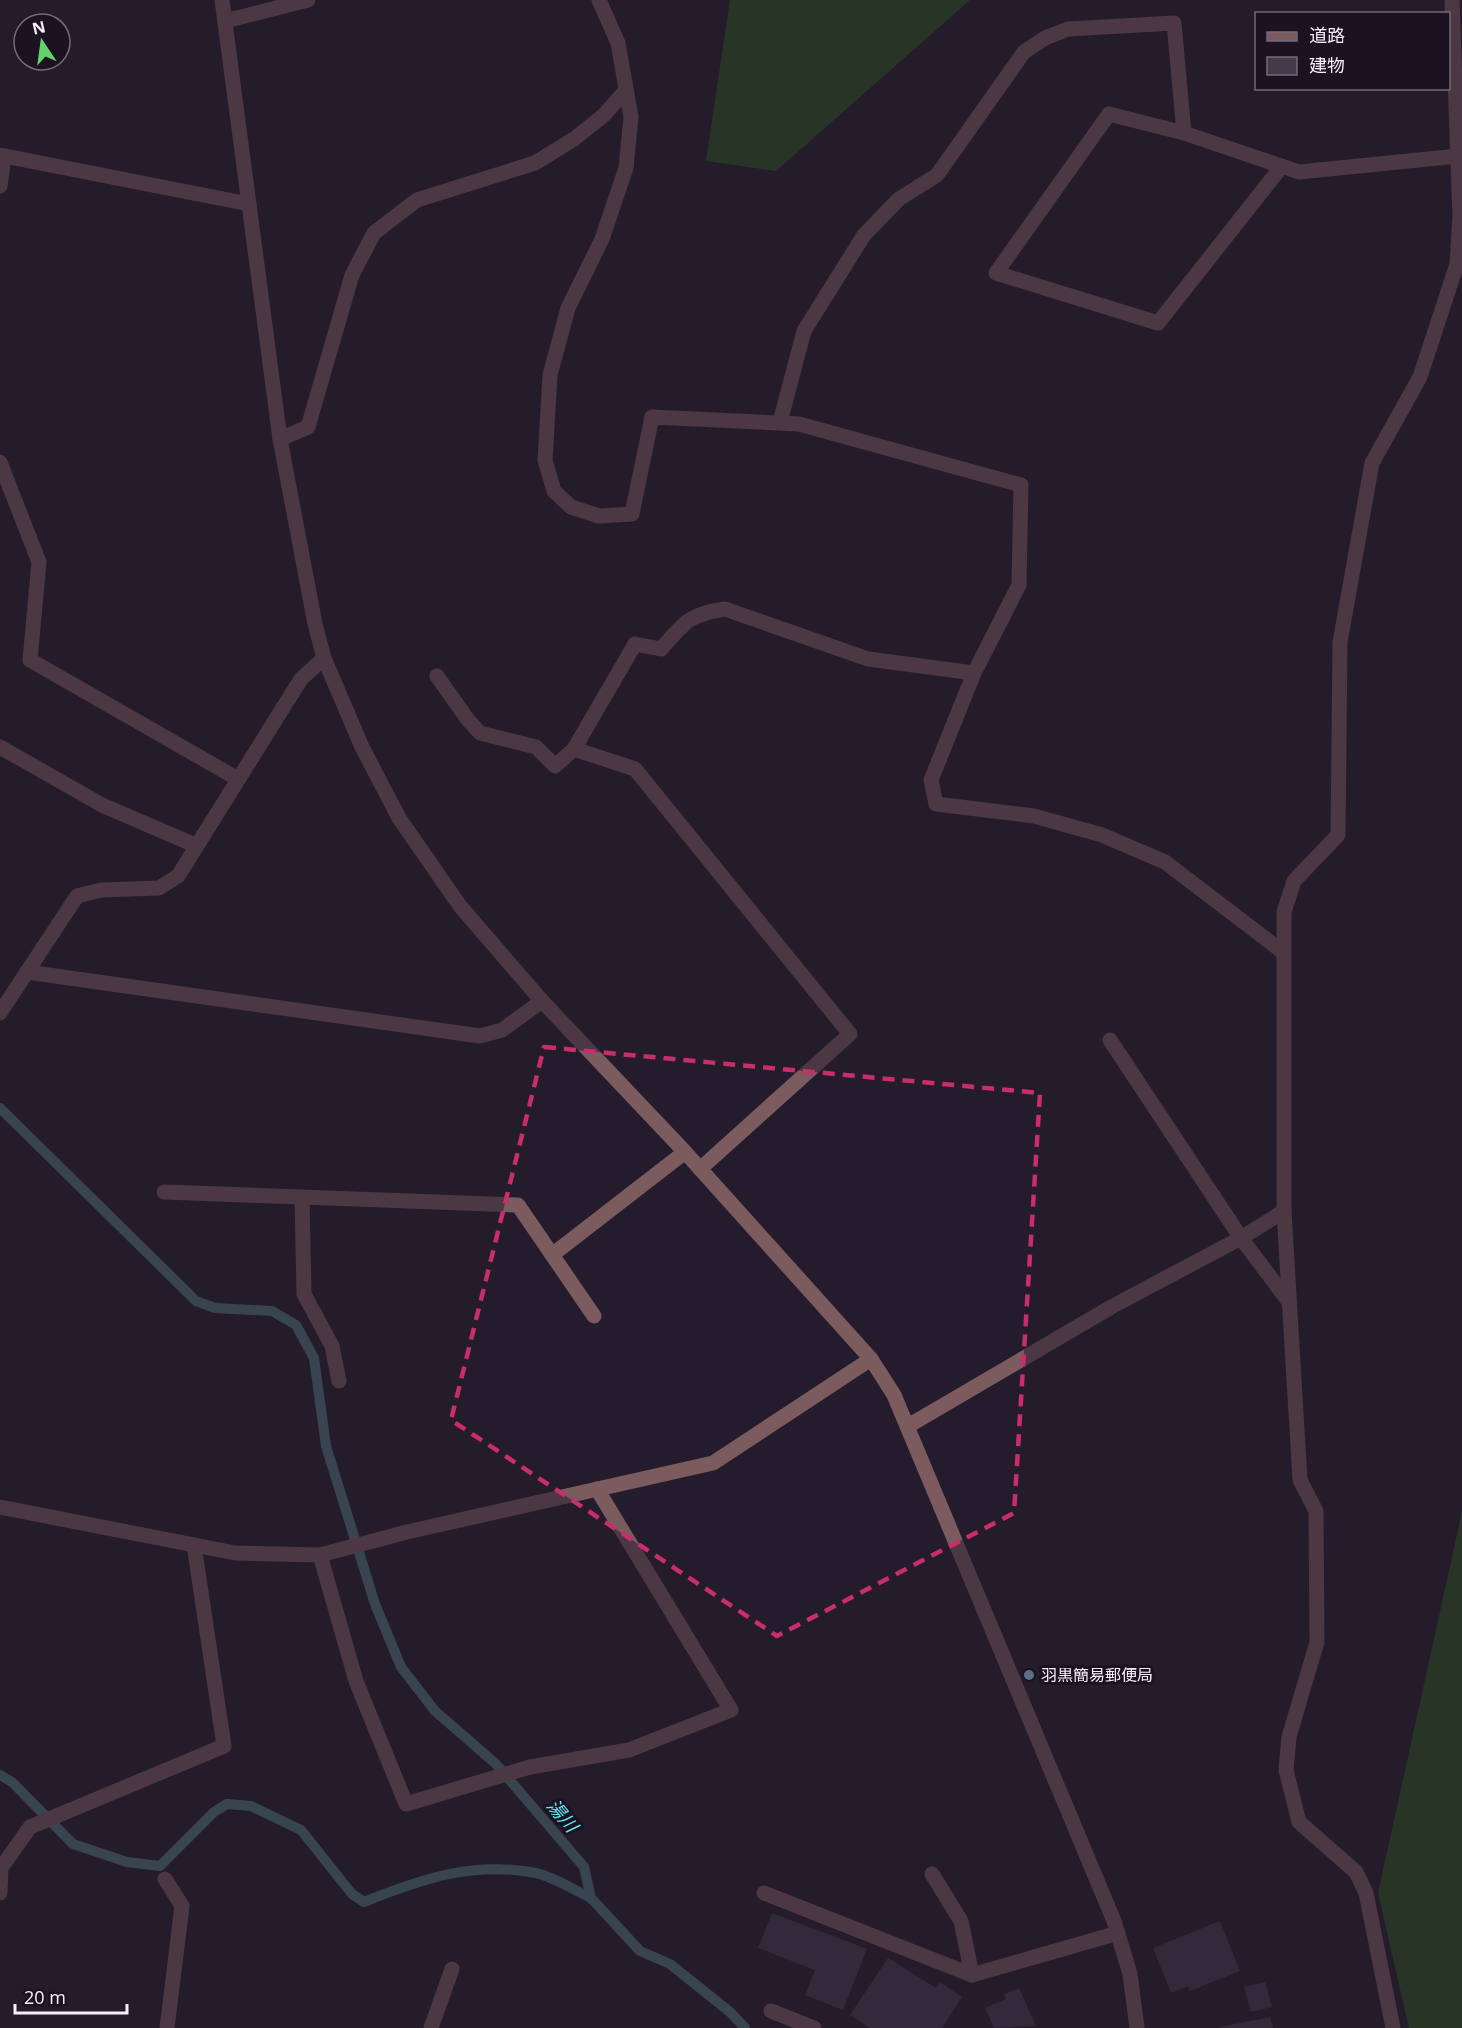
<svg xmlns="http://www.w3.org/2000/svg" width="1462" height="2028" viewBox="0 0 1462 2028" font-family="'Open Sans','Noto Sans JP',sans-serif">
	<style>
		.forest { fill: #2e561f }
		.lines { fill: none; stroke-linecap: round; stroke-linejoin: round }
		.stream { stroke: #50797e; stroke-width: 10 }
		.building { fill: #433b4c }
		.lane { stroke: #7b5b5e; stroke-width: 15 }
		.street { stroke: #7b5b5e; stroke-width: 15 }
		.marked { fill: none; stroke: #c72e6b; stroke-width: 4.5; stroke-dasharray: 12 8; stroke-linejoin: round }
		.service-dot { fill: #5c6f8a; stroke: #1b1322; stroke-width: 2 }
		.labels { text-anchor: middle; stroke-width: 6; stroke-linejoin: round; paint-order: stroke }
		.poi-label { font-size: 16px; fill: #f4effa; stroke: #1b1322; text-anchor: start }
		.water-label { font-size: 18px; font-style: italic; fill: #5cf2fa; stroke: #1b1322 }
	</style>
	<rect width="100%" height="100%" fill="#241c2c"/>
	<g class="forest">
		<polygon points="730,0 970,0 776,171 706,161"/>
		<polygon points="1462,1512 1462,2028 1409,2028 1378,1893"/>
	</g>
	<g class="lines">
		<g class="stream">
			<polyline points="0,1108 196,1301 215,1308 272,1311 296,1325 314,1358 326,1446 375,1604 401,1667 435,1711 496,1764 584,1867 591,1898 640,1951 670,1964 730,2012 745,2028"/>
			<path d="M0 1775 12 1782 73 1844 127 1862 160 1866 214 1812 227 1804 251 1806 301 1830 352 1894 364 1902C421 1879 473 1861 536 1873 554 1877 574 1890 591 1898"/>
		</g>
	</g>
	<g class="building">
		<polygon points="772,1913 867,1949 843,2010 805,1995 815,1970 758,1948"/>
		<polygon points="1220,1921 1240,1971 1190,1991 1188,1986 1171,1993 1153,1948"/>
		<polygon points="888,1958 936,1988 940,1982 962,1997 942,2028 870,2028 850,2015"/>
		<polygon points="1265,1982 1272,2007 1251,2012 1244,1987"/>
		<polygon points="1019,1988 1036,2026 994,2028 985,2008 1006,1999 1004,1994"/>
		<polygon points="1270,2017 1273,2028 1220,2028 1220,2027"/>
	</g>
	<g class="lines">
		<g class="lane">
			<polyline points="1184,133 1109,114 996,273 1158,323 1282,166"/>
			<polyline points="0,186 4,156"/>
			<polyline points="780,422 804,331 864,235 899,199 937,175 1024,52 1045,38 1068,29 1174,23 1184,133 1299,172 1458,156"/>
			<polyline points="280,439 308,427 352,275 374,233 417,200 535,163 574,139 604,115 626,90"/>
			<polyline points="0,462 39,562 30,660 238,779"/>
			<polyline points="437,676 468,720 480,733 536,747 555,766 574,749 635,769 850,1034 700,1169"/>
			<polyline points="0,747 102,805 197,846"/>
			<path d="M574 749 635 644 661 649C684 623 689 614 725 609L868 659 974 673"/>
			<polyline points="27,972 480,1036 502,1030 542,1001"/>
			<polyline points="1110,1040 1241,1238 1289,1302"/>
			<polyline points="164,1192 518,1205 594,1316"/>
			<polyline points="302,1197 304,1294 332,1346 339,1381"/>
			<polyline points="552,1255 685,1152"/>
			<polyline points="908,1426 1113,1306 1241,1238 1284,1211 1300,1480 1316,1511 1317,1642 1289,1737 1286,1770 1299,1822 1356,1872 1366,1893 1393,2028"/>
			<polyline points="320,1555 356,1681 406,1804 530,1767 629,1750 731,1710 597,1489"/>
			<polyline points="932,1874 961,1921 972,1975"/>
			<polyline points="764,1893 972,1975 1118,1933"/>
			<polyline points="771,2011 814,2028"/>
		</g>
		<g class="street">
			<polyline points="222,0 280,439 315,624 324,658 362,747 399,818 460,906 542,1001 685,1152 871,1359 894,1395 1114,1921 1130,1974 1137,2028"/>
			<polyline points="599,0 618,43 631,117 626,168 602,239 568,308 550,375 545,460 554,491 571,507 599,516 632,514 652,417 799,424 1021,485 1019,585 974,673 931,780 936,804 1034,816 1102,835 1165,862 1283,952"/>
			<polyline points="225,21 308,0"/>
			<polyline points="0,155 249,204"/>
			<polyline points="0,1013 77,896 101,890 159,888 178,876 301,679 324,658"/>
			<polyline points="1284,1211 1284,912 1294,881 1338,835 1340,642 1372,463 1420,377 1457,264 1460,216 1452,0"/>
			<polyline points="0,1507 235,1553 320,1555 407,1532 713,1463 871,1359"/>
			<polyline points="165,1879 182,1906 167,2028"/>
			<polyline points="0,1893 1,1868 30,1827 224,1746 194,1545"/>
			<polyline points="431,2028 452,1969"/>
		</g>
	</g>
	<path d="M0 0H1462V2028H0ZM544 1047 1040 1093 1014 1513 777 1636 451 1420Z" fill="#241c2c" fill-opacity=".55" fill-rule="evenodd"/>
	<path class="marked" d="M544 1047 1040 1093 1014 1513 777 1636 451 1420Z"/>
	<circle class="service-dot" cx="1029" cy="1675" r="6"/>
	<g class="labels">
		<g class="poi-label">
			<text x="1041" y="1681">羽黒簡易郵便局</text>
		</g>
		<g class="water-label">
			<text transform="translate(562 1816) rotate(50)" y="6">湯川</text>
		</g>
	</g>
	<rect x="1255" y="12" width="195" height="78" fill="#1b1322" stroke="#726b78" stroke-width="1.5"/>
	<rect x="1267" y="32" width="30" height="9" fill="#7b5b5e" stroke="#726b78" stroke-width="1.5"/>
	<text x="1309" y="42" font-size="18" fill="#f4effa">道路</text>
	<rect x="1267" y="57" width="30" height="18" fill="#433b4c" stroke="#726b78" stroke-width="1.5"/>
	<text x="1309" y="72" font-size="18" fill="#f4effa">建物</text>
	<g transform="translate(42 42) rotate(347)"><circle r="28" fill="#1b1322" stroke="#726b78" stroke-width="1.5"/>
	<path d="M0-4.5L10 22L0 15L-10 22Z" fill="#62d469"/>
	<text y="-9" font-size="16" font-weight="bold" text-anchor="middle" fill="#f4effa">N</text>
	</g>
	<path d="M15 2004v9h112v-9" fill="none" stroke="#f4effa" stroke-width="3"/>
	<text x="24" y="2004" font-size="18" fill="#f4effa" stroke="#1b1322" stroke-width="4.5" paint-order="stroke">20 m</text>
</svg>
